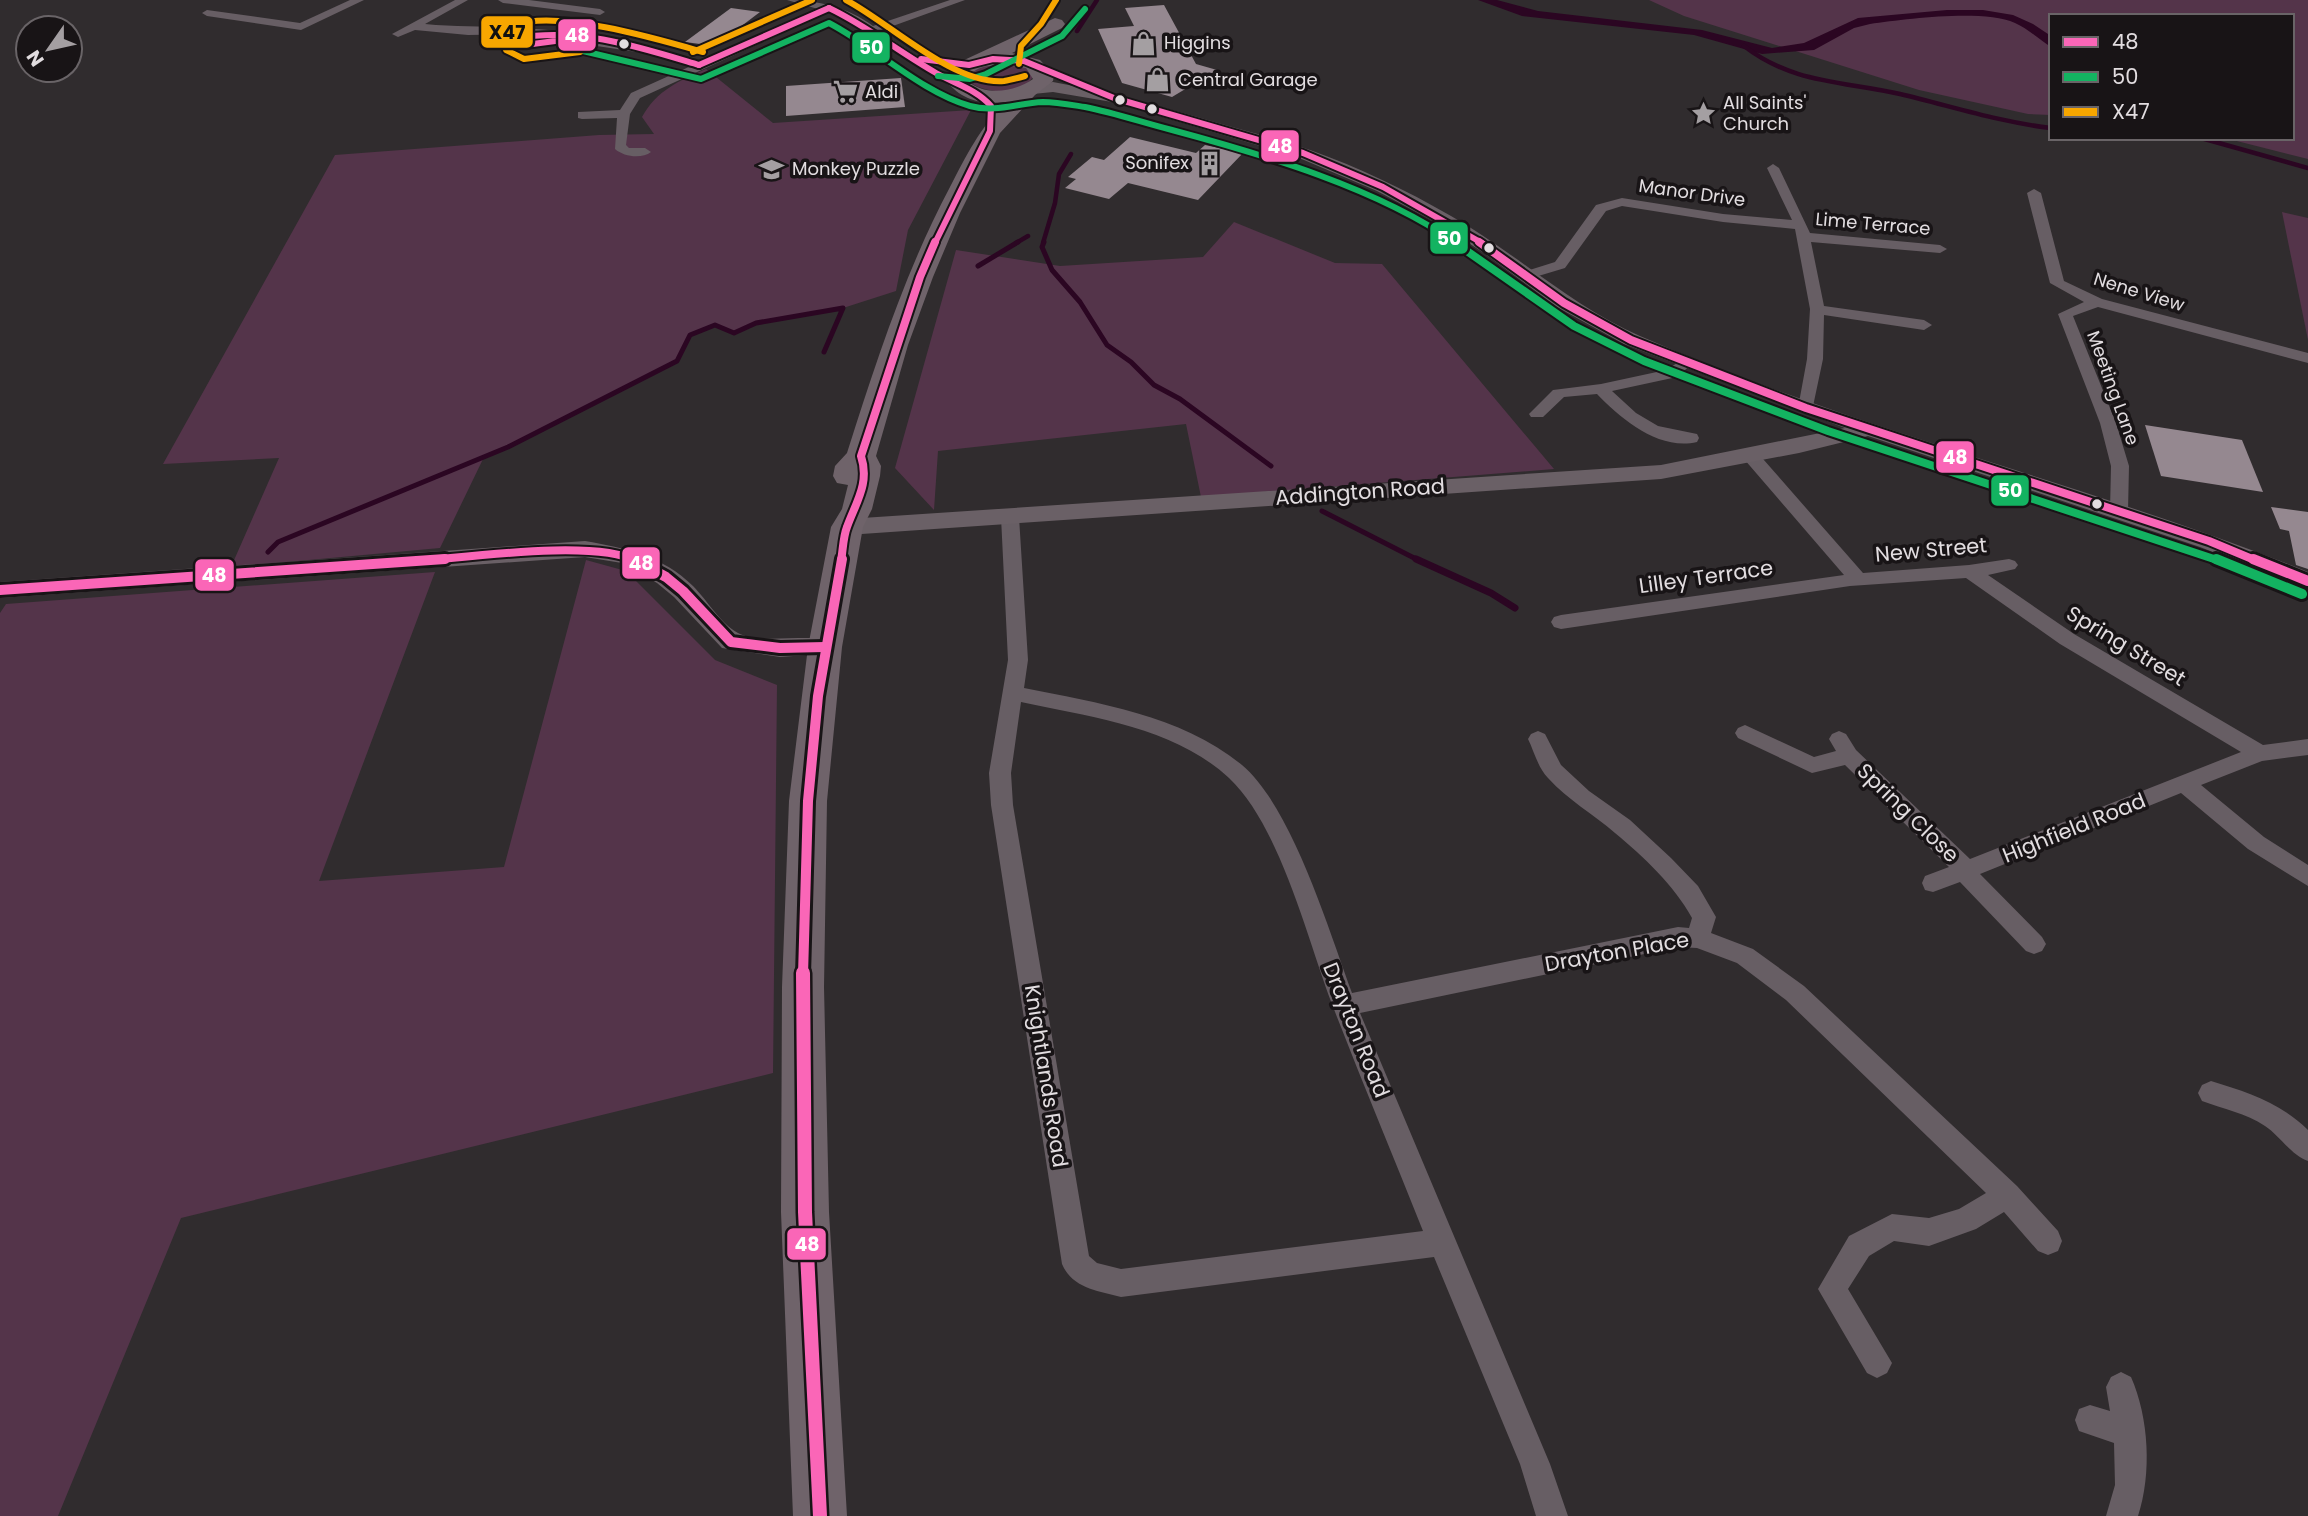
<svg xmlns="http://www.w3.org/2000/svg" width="2308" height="1516" viewBox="0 0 2308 1516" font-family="Poppins,sans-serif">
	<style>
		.green { fill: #54344a }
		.water { fill: #2b0622 }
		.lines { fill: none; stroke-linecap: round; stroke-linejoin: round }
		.stream-far2 { stroke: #2b0622; stroke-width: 4.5 }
		.stream-far1 { stroke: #2b0622; stroke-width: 5 }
		.stream { stroke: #2b0622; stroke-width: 7 }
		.building { fill: #958890 }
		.street { fill: #675e64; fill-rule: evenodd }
		.secondary { fill: #6a6066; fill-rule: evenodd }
		.highway { fill: #6f636a; fill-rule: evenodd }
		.bus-1-far3-casing { stroke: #181416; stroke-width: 10 }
		.bus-1-far2-casing { stroke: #181416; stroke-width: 12 }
		.bus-1-far1-casing { stroke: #181416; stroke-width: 16 }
		.bus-1-casing { stroke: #181416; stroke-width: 19 }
		.bus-2-far2-casing { stroke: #181416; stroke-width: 10 }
		.bus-2-far1-casing { stroke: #181416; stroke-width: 12 }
		.bus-2-casing { stroke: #181416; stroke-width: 16 }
		.bus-3-casing { stroke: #181416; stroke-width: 10 }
		.bus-1-far3 { stroke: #fa66b7; stroke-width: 6 }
		.bus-1-far2 { stroke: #fa66b7; stroke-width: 8 }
		.bus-1-far1 { stroke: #fa66b7; stroke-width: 10 }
		.bus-1 { stroke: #fa66b7; stroke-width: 14 }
		.bus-2-far2 { stroke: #13b361; stroke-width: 6 }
		.bus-2-far1 { stroke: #13b361; stroke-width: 8 }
		.bus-2 { stroke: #13b361; stroke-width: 10 }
		.bus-3 { stroke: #f7a600; stroke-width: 6 }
		.bus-dot { fill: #e2dde0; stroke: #181416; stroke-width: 2.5 }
		.labels { text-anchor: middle; stroke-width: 7; stroke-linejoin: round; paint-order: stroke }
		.far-poi-label { font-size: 18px; fill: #e2dde0; stroke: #181416; text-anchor: start }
		.far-street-label { font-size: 18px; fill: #e2dde0; stroke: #181416 }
		.street-label { font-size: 21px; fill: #e2dde0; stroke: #181416 }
		.line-badge { stroke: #181416; stroke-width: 2.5 }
		.badge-label { font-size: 19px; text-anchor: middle; font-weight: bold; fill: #fff }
		.pale-badge-label { font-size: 19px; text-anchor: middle; font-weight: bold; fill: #111 }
	</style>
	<rect width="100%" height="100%" fill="#302c2e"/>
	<g class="green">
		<polygon points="1649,0 2308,0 2308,159 2225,138 2292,138 2292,16 2051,16 2051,115 2028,114 1919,90 1684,16"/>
		<path d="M996 63 1026 67 1033 77C1020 96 984 95 967 80L971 71Z"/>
		<path d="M706 69 773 123 971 110 908 230 896 291 843 308 756 323 734 333 715 325 690 335 677 361 484 457 440 548 231 567 279 458 163 464 335 155 599 135 654 134 642 117C657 90 679 81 706 69Z"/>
		<polygon points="2282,212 2308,218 2308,340"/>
		<polygon points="1234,222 1335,263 1382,264 1554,469 1201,497 1186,424 938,451 934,510 895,468 956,250 1060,266 1203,257"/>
		<polygon points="586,560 626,571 715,660 777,685 773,1073 181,1218 58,1516 0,1516 0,613 6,604 435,572 319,881 504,867"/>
	</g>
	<path class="water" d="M1478 0H1497L1538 11 1702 30 1772 48 1804 43 1858 18 1947 10H1983L2013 15 2033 24 2051 36V47C2039 39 2028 29 2015 23 1983 9 1906 19 1870 24L1854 28 1814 50 1762 54 1694 35 1522 16Z"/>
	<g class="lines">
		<g class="stream-far2">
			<polyline points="1077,31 1097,0"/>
			<path d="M1744 46C1793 84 1843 81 1900 94 1951 106 1999 122 2051 128"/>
			<polyline points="2201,138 2308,168"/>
			<polyline points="1016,243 1028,236"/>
			<polyline points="1043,243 1055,203 1059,174 1071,154"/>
		</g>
		<g class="stream-far1">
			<polyline points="1044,242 1042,247 1052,270 1080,302 1107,345 1131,362 1154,385 1180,399 1271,466"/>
			<polyline points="978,266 1018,242"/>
			<polyline points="1322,511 1420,561"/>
			<polyline points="268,552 278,542 508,447 677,361 690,335 715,325 734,333 756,323 843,308 824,352"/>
		</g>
		<polyline class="stream" points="1416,559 1491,593 1515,608"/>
	</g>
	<g class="building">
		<polygon points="1164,5 1196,64 1217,70 1172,97 1122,83 1098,29 1134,26 1125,8"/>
		<polygon points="731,8 760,12 715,46 685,42"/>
		<polygon points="901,78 905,107 786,116 786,86"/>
		<polygon points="1130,137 1196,153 1205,145 1243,153 1198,200 1128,183 1109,199 1065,188 1076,179 1068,177 1092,157 1104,160"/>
		<polygon points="2145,425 2242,440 2263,492 2161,476"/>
		<polygon points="2271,507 2308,512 2308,569 2296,565 2289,531 2280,529"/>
	</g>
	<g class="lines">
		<g class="street">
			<polygon points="350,0 364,0 301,30 207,16 202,13 207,10 300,23"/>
			<path d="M455 0H468L425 24C456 27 486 26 516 28 578 30 642 44 701 62L818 9 787 0C817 0 848 7 873 26L950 0H965L879 31 917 56 969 62 975 65 969 68 930 64 967 87 957 90 888 48 855 23 829 12 640 98 630 114 626 145 629 148H645L651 152C642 159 624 157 615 149L617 118 582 119 578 118V112L620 110 631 93 691 66 650 54 517 34 468 35 415 30 398 37 392 34Z"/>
			<polygon points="498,0 529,0 600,9 605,12 600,15 503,3"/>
			<polygon points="1773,164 1779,168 1810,233 1940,245 1947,249 1940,253 1811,242 1824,306 1924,320 1932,325 1924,330 1824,315 1823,359 1812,411 1806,413 1798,408 1807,359 1810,309 1795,229 1723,222 1622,206 1606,211 1565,268 1525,280 1518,276 1520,273 1555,262 1596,205 1622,198 1723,214 1792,220 1767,168"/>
			<polygon points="2034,189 2041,193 2064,281 2102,299 2308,353 2308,363 2098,307 2073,316 2116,423 2129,466 2128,511 2125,515 2119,517 2110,511 2111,466 2100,423 2058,314 2084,302 2050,283 2027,193"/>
			<path d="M1685 358 1693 363 1677 377 1612 391 1636 413 1658 426 1697 434 1699 438 1697 442C1659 451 1621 419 1597 394L1564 397 1543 417H1531L1529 414 1553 390 1601 384 1666 370Z"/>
			<polygon points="1750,450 1756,451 1863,573 1969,565 2009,559 2015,561 2018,565 2015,569 1988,575 2074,634 2263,745 2308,739 2308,755 2262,761 2201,785 2264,837 2308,865 2308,886 2248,849 2181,793 1980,874 2042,937 2046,944 2042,951 2034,954 2026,951 1960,882 1933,892 1925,890 1922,883 1925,876 1949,867 1845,765 1812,773 1738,738 1735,733 1738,728 1745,725 1814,757 1836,751 1829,739 1832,734 1839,731 1846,734 1856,750 1970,859 2241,752 2060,644 1966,578 1850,586 1561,629 1554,627 1551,622 1554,617 1561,615 1844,575 1744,459 1742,455 1744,451"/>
			<path d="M1010 511 1019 517 1028 660 1024 688C1098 703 1181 715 1242 765 1292 807 1329 931 1352 993L1678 927 1689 928 1692 918C1674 885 1644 857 1615 833 1593 814 1568 800 1548 778 1538 768 1534 751 1528 739L1531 734 1538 731 1545 734 1561 765 1589 791 1630 820 1671 858 1698 886 1716 917 1711 933 1753 949 1804 986 2017 1186 2058 1231 2062 1241 2058 1251 2048 1255 2038 1251 2004 1212 1976 1229 1929 1246 1894 1241 1869 1256 1848 1289 1892 1363 1887 1373 1877 1378 1867 1373 1818 1289 1849 1236 1892 1214 1929 1218 1959 1209 1986 1193 1786 1000 1737 963 1697 948 1678 947 1360 1013 1550 1464 1568 1516H1536L1520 1464 1434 1257 1121 1297C1098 1291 1072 1288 1062 1264L991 805 989 773 1008 660 1001 517ZM1021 702C1091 717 1174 727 1229 778 1280 826 1307 938 1332 1004 1361 1080 1393 1155 1423 1231L1121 1269 1097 1263 1089 1256 1013 805 1011 773Z"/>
			<path d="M2211 1081C2247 1092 2281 1103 2308 1130V1161C2291 1155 2280 1136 2265 1126 2246 1113 2223 1109 2202 1101L2198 1093 2202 1085Z"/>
			<path d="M2121 1372 2131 1377C2149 1418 2152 1474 2138 1516H2106L2115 1485 2114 1443 2079 1431 2075 1420 2079 1409 2090 1405 2110 1411 2106 1387 2111 1377Z"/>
		</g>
		<g class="secondary">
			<path d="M1053 82C1109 92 1163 107 1218 123 1248 132 1280 139 1310 150 1358 167 1406 190 1451 216 1516 253 1571 306 1640 336 1857 431 2089 484 2308 572V589L2200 547 1868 436 1799 453 1661 479 847 535 839 532 835 527 839 522 847 519 1661 465 1845 428 1624 344 1557 307 1484 253 1439 224 1377 191 1297 157 1112 102 1053 92 1033 94 1025 89 1033 84Z"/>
			<path d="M585 541C625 548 663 556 693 586 707 600 720 623 738 633 759 645 809 633 834 641L838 647 834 653 780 657 722 648 674 597 657 583 622 563 585 557 0 598V582Z"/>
		</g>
		<path class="highway" d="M1055 18 1062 20 1065 24 1062 28 1012 53 1040 60 1054 75 1053 81 1035 95 1000 133 960 213 933 277 908 345 876 456 881 466 880 476 872 509 863 527 842 647 827 801 824 987 829 1212 847 1516H793L781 1212 782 987 789 801 808 647 831 527 842 509 848 485 837 483 833 476 835 466 847 453C876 362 905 272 950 187 967 154 979 130 1005 102 983 105 960 100 947 81L951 70 962 61ZM1005 65 1026 68 1033 79C1015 92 984 97 967 80 973 66 991 65 1005 65Z"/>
		<defs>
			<g id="bus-1-far3">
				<path d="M829 8C867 26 899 52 936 73 955 84 976 89 991 106L990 131 935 243"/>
				<path d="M578 38 525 45 517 41V38C580 27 639 47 699 65"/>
				<polyline points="921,59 969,65 993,59 1024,61 1114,98 1303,153 1383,187 1482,243"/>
				<polyline points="699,65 829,8"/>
			</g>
			<g id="bus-1-far2">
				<polyline points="1479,242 1564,303 1631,340 1806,408 2209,541 2257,561"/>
				<path d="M420 561C470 557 596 539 636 561"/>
				<path d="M841 561C843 550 843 537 847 527 856 502 870 483 861 456L920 277 935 242"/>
			</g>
			<g id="bus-1-far1">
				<polyline points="633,559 666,577 683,591 731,642 780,648 825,647"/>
				<polyline points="2253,559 2308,581"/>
				<polyline points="0,590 445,559"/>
				<polyline points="803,975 808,801 818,696 842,559"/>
			</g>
			<polyline id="bus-1" points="803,973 805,1212 820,1516"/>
			<g id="bus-2-far2">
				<path d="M583 51 701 79 829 23C875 47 921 92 970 106 995 113 1018 103 1043 102 1056 102 1072 105 1085 107 1115 113 1144 123 1172 130 1265 155 1377 188 1456 243"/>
				<polyline points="938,76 970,79 986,74 1062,36 1085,9"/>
			</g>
			<polyline id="bus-2-far1" points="1454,242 1574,326 1644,361 1828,431 2220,561"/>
			<polyline id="bus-2" points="2216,559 2302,594"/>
			<g id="bus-3">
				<path d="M846 0C890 23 953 85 1004 81 1011 80 1018 78 1025 76"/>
				<path d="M580 52 524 59 506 50 503 35C507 32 511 27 516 25 556 9 661 40 703 52"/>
				<polyline points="693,52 812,0"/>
				<polyline points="1019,64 1021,46 1041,24 1056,0"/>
			</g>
		</defs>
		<use href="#bus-1-far3" class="bus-1-far3-casing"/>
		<use href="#bus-1-far2" class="bus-1-far2-casing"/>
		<use href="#bus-1-far1" class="bus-1-far1-casing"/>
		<use href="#bus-1" class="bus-1-casing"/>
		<use href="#bus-2-far2" class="bus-2-far2-casing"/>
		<use href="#bus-2-far1" class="bus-2-far1-casing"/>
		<use href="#bus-2" class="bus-2-casing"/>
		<use href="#bus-3" class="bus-3-casing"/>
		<use href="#bus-1-far3" class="bus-1-far3"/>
		<use href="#bus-1-far2" class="bus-1-far2"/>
		<use href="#bus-1-far1" class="bus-1-far1"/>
		<use href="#bus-1" class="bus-1"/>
		<use href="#bus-2-far2" class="bus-2-far2"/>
		<use href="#bus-2-far1" class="bus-2-far1"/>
		<use href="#bus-2" class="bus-2"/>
		<use href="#bus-3" class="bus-3"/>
	</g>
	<defs>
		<symbol id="shop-bare" viewBox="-9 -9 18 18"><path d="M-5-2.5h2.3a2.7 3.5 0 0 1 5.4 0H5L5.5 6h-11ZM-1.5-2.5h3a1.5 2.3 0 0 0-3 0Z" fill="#a49fa2" stroke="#181416" stroke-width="2.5" paint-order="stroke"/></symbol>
		<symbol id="supermarket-bare" viewBox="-9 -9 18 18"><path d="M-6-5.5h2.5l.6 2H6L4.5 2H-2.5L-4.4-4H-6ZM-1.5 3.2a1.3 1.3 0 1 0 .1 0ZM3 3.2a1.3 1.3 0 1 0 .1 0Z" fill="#a49fa2" stroke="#181416" stroke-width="2.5" paint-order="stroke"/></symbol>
		<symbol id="sight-bare" viewBox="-9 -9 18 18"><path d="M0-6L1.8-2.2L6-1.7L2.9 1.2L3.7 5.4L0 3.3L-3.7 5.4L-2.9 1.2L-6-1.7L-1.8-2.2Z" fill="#a49fa2" stroke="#181416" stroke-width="2.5" paint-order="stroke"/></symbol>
		<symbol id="building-bare" viewBox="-9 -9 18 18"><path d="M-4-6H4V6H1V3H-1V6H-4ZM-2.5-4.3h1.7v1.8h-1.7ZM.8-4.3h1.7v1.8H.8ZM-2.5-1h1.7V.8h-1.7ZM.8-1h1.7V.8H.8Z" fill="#a49fa2" stroke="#181416" stroke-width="2.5" paint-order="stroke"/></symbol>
		<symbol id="school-bare" viewBox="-9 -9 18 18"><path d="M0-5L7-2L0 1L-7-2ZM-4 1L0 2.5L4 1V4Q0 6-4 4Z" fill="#a49fa2" stroke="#181416" stroke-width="2.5" paint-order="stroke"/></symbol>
	</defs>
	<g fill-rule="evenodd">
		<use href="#shop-bare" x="1126" y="26" width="35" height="35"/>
		<use href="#shop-bare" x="1140" y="62" width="35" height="35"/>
		<use href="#supermarket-bare" x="828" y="74" width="35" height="35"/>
		<use href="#sight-bare" x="1686" y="96" width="35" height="35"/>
		<use href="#building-bare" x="1192" y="146" width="35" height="35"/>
		<use href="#school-bare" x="754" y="152" width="35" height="35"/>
	</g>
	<g class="bus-dot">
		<circle cx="624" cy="44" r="6"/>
		<circle cx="1120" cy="100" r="6"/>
		<circle cx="1152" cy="109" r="6"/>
		<circle cx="1489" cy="248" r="6"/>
		<circle cx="2097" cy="504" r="6"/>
	</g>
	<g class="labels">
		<g class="far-poi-label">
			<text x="1164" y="49">Higgins</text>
			<text x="1178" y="86">Central Garage</text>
			<text x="865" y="98">Aldi</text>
			<text x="1723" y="109">All Saints'<tspan x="1723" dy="21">Church</tspan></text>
			<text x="1189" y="169" text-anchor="end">Sonifex</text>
			<text x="792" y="175">Monkey Puzzle</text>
		</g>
		<g class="far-street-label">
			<text transform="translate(1692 193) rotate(8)" y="6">Manor Drive</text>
			<text transform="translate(1873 224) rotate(5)" y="6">Lime Terrace</text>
			<text transform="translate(2139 292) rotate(17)" y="6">Nene View</text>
			<text transform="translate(2113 388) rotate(70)" y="6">Meeting Lane</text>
		</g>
		<g class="street-label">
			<text transform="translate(1360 492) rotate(-4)" y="7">Addington Road</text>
			<text transform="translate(1931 550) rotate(-5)" y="7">New Street</text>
			<text transform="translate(1706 577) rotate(-8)" y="7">Lilley Terrace</text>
			<text transform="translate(2126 646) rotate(31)" y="7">Spring Street</text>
			<text transform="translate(1908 813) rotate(44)" y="7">Spring Close</text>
			<text transform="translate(2074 828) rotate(-22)" y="7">Highfield Road</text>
			<text transform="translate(1617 952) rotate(-10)" y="7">Drayton Place</text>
			<text transform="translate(1356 1030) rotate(68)" y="7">Drayton Road</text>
			<text transform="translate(1046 1076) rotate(81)" y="7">Knightlands Road</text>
		</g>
	</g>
	<g class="line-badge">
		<rect x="480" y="15" width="54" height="34" rx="7" fill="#f7a600"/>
		<rect x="557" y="18" width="40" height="34" rx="7" fill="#fa66b7"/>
		<rect x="851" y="31" width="40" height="33" rx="7" fill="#13b361"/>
		<rect x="1260" y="129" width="40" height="34" rx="7" fill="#fa66b7"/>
		<rect x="1429" y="221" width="40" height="34" rx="7" fill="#13b361"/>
		<rect x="1935" y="440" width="40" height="34" rx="7" fill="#fa66b7"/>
		<rect x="1990" y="474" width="40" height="33" rx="7" fill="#13b361"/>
		<rect x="621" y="546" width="40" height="34" rx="7" fill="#fa66b7"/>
		<rect x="194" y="558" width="41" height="34" rx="7" fill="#fa66b7"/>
		<rect x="786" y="1227" width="41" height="34" rx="7" fill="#fa66b7"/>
	</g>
	<g class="badge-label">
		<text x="577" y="42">48</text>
		<text x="871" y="54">50</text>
		<text x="1280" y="153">48</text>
		<text x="1449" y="245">50</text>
		<text x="1955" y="464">48</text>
		<text x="2010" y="497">50</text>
		<text x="641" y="570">48</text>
		<text x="214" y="582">48</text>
		<text x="807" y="1251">48</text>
	</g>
	<g class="pale-badge-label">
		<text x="507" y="39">X47</text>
	</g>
	<rect x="2049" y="14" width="245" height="126" fill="#181416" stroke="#696467" stroke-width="2"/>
	<rect x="2063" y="37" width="35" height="10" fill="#fa66b7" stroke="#696467" stroke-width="2"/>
	<text x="2112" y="49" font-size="21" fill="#e2dde0">48</text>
	<rect x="2063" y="72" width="35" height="10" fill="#13b361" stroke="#696467" stroke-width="2"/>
	<text x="2112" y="84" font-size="21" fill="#e2dde0">50</text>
	<rect x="2063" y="107" width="35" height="10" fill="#f7a600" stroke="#696467" stroke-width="2"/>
	<text x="2112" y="119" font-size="21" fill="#e2dde0">X47</text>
	<g transform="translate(49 49) rotate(236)"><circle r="33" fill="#181416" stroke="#696467" stroke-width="2"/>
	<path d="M0-5L12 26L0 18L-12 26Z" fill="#a49fa2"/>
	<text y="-10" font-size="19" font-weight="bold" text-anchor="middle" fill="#e2dde0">N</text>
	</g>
</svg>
